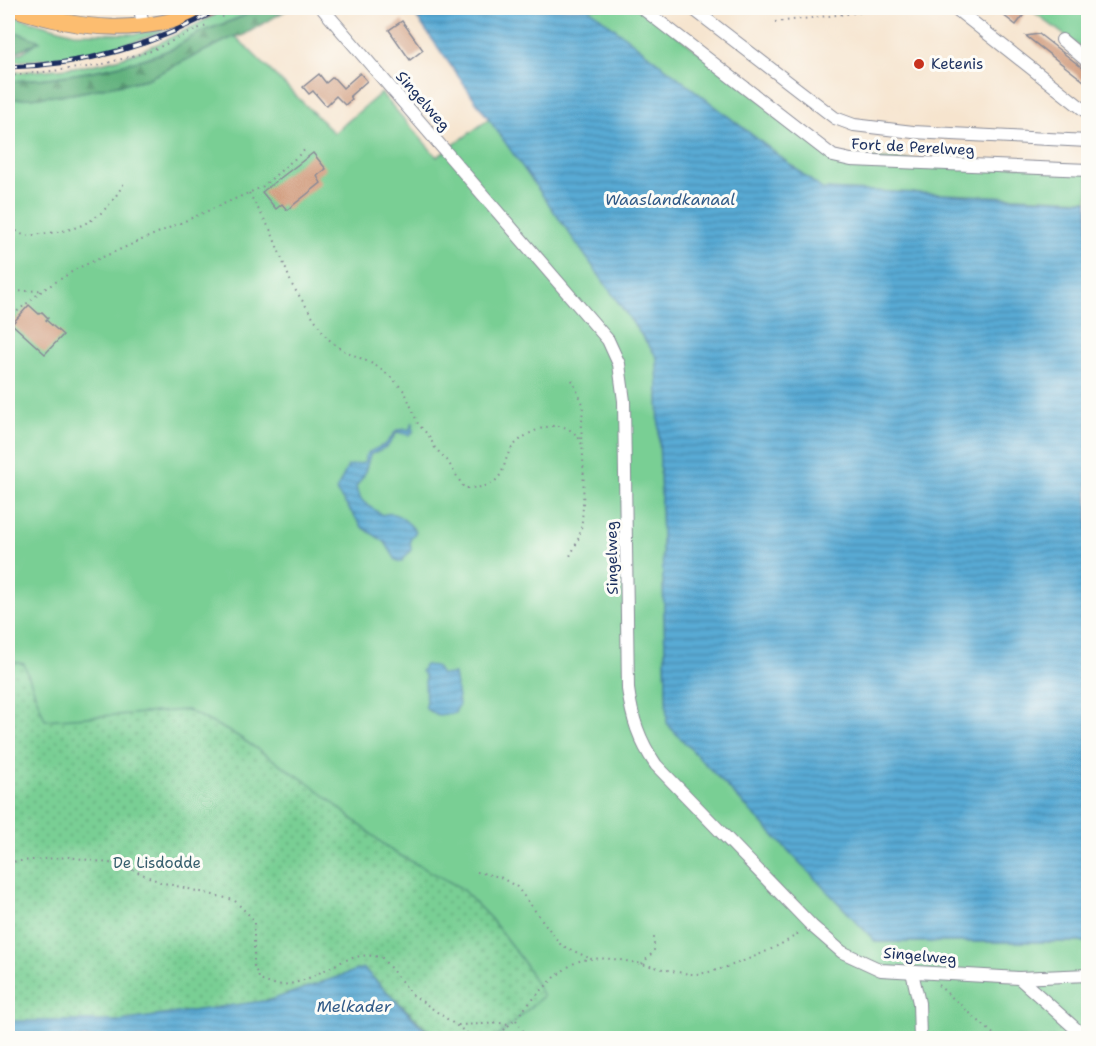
<svg xmlns="http://www.w3.org/2000/svg" width="1096" height="1046" viewBox="0 0 1096 1046" font-family="'Shantell Sans',sans-serif">
	<style>
		.green { fill: #79cf94; stroke: #4a7f79; stroke-width: 1.5 }
		.forest { fill: url(#forest-firs); stroke: #3e706e; stroke-width: 1.5 }
		.park { fill: url(#park-dots); stroke: #4a7f79; stroke-width: 1.5 }
		.water { fill: url(#water-rules); stroke: #3a6c99; stroke-width: 1.5 }
		.building { fill: #d3a184 }
		.lines { fill: none; stroke-linecap: round; stroke-linejoin: round }
		.minor-casing { stroke: #888a96; stroke-width: 14 }
		.major-casing { stroke: #888a96; stroke-width: 17 }
		.path { stroke: #888a96; stroke-width: 2; stroke-dasharray: 1.5 4.5; stroke-linecap: butt }
		.minor { stroke: #fff; stroke-width: 12 }
		.major { stroke: #fcbd6f; stroke-width: 15 }
		.rail-casing { stroke: #1b2f5e; stroke-width: 5 }
		.rail { stroke: #fdfcf7; stroke-width: 3; stroke-dasharray: 9; stroke-linecap: butt }
		.poi-dot { fill: #c8321e; stroke: #fdfcf7; stroke-width: 2 }
		.labels { text-anchor: middle; stroke-width: 6; stroke-linejoin: round; paint-order: stroke }
		.poi-label { font-size: 15px; fill: #1b2f5e; stroke: #fdfcf7; text-anchor: start }
		.street-label { font-size: 15px; fill: #1b2f5e; stroke: #fdfcf7 }
		.park-label { font-size: 15px; fill: #375f6e; stroke: #fdfcf7 }
		.water-label { font-size: 16px; font-style: italic; fill: #315a87; stroke: #fdfcf7 }
	</style>
	<defs>
		<pattern id="forest-firs" width="22" height="20" patternUnits="userSpaceOnUse" patternTransform="scale(1.5)"><rect width="22" height="20" fill="#62b27e"/><path d="M5 1l3.5 6h-7zM16 11l3.5 6h-7z" fill="#50916a"/></pattern>
		<pattern id="park-dots" width="8" height="8" patternUnits="userSpaceOnUse" patternTransform="scale(1.5)"><rect width="8" height="8" fill="#79cf94"/><path d="M2 2h.1M6 6h.1" fill="none" stroke="#62a87c" stroke-width="1.8" stroke-linecap="round"/></pattern>
		<pattern id="water-rules" width="6" height="5" patternUnits="userSpaceOnUse" patternTransform="scale(1.5)"><rect width="6" height="5" fill="#59aad4"/><path d="M0 2.5h6" fill="none" stroke="#498baf"/></pattern>
	</defs>
	<rect width="100%" height="100%" fill="#fdfcf7"/>
	<filter id="ink" filterUnits="userSpaceOnUse"><feTurbulence type="fractalNoise" baseFrequency=".0167" numOctaves="2"/><feDisplacementMap in="SourceGraphic" scale="12" xChannelSelector="R" yChannelSelector="G"/><feConvolveMatrix kernelMatrix="1 2 1 2 8 2 1 2 1" color-interpolation-filters="sRGB"/></filter>
	<filter id="wash" filterUnits="userSpaceOnUse"><feTurbulence type="fractalNoise" baseFrequency=".008" numOctaves="4" result="noise"/><feDisplacementMap in="SourceGraphic" scale="24" xChannelSelector="R" yChannelSelector="G"/><feGaussianBlur stdDeviation="1.35" result="paint"/><feColorMatrix in="noise" values="0 0 0 0 0 0 0 0 0 0 0 0 0 0 0 0 0 1.4 0 .05"/><feComposite in="paint" operator="in"/></filter>
	<g filter="url(#wash)">
		<rect width="100%" height="100%" fill="#f6e4ce"/>
		<g class="green">
			<path d="M227 8H259C240 19 221 24 201 32 189 37 180 46 169 50 128 67 52 80 8 81V73C34 71 60 69 86 66 136 59 184 31 227 8Z"/>
			<polygon points="588,8 642,8 833,156 1088,170 1088,200 822,189"/>
			<polygon points="1088,8 1088,53 1030,9 1031,8"/>
			<path d="M8 15 74 33 136 34 170 28C119 51 63 58 8 62V58L23 52 39 41 8 29Z"/>
			<polygon points="235,36 334,133 381,93 437,157 489,119 657,357 667,724 876,942 1088,942 1088,1038 433,1038 363,968 271,1000 121,1021 8,1021 8,100 72,94 147,79"/>
		</g>
		<g class="forest">
			<path d="M259 8H290L242 36H235L147 79 72 94 8 100V81C52 80 128 67 169 50 180 46 189 37 201 32 221 24 241 20 259 8Z"/>
			<polygon points="8,29 40,41 8,56"/>
		</g>
		<polygon class="park" points="8,661 24,664 45,720 187,710 236,735 310,784 392,851 461,888 491,919 523,961 543,996 496,1038 436,1038 363,968 271,1000 121,1021 8,1021"/>
		<g class="water">
			<polygon points="410,8 588,8 822,189 1088,201 1088,942 876,942 667,724 657,357"/>
			<path d="M413 422V432L409 435 397 432 388 446 370 455 364 475 356 487C360 505 371 506 382 515 396 509 406 521 416 531L410 540 411 550 401 562 396 560 385 542 362 527 336 491 348 466 364 463 367 453 386 444 397 430 410 429Z"/>
			<polygon points="425,665 435,666 441,675 454,674 459,704 455,713 438,715 426,709 425,676 421,671"/>
			<polygon points="363,968 433,1038 8,1038 8,1021 121,1021 271,1000"/>
		</g>
		<g id="blocks">
			<g class="building">
				<polygon points="994,8 1029,8 1016,25"/>
				<polygon points="402,21 423,50 410,60 389,30"/>
				<polygon points="1039,34 1089,73 1089,85 1026,36"/>
				<polygon points="360,73 367,81 350,96 352,99 345,105 336,96 326,106 313,91 309,94 303,87 319,74 326,83 333,77 343,88"/>
				<polygon points="313,153 326,169 317,176 321,183 287,210 282,204 276,209 262,192"/>
				<polygon points="29,305 39,314 42,312 48,318 46,320 63,335 45,354 12,324"/>
			</g>
		</g>
	</g>
	<g filter="url(#ink)">
		<use href="#blocks" fill-opacity="0" stroke="#888a96" stroke-width="1.5"/>
		<g class="lines">
			<defs>
				<g id="minor">
					<polyline points="140,8 143,26"/>
					<path d="M322 8 608 340 619 364 624 401 628 689C632 719 639 740 656 765L812 926 842 952 881 970 1019 978 1088 975"/>
					<polyline points="642,8 833,156 851,160 1088,170"/>
					<polyline points="692,8 835,118 854,125 913,132 1088,141"/>
					<polyline points="955,8 1088,113"/>
					<polyline points="1062,40 1088,62"/>
					<polyline points="912,972 919,1003 920,1038"/>
					<polyline points="1019,978 1086,1038"/>
				</g>
				<path id="major" d="M12 8C82 31 142 36 212 8"/>
			</defs>
			<use href="#minor" class="minor-casing"/>
			<use href="#major" class="major-casing"/>
			<g class="path">
				<polyline points="222,17 240,8"/>
				<polyline points="775,22 899,8"/>
				<polyline points="8,76 96,66 151,51 206,25"/>
				<path d="M249 193 271 231 292 285 327 338 341 349 375 365 392 378 405 392 418 424 429 436 435 448 447 460 464 488C476 488 490 488 498 478 505 470 505 457 511 449 521 435 547 422 564 427 570 429 578 435 581 442 585 451 584 522 580 533 578 542 573 550 569 558"/>
				<path d="M8 222C24 241 26 235 49 233 86 229 105 216 124 183"/>
				<polyline points="8,292 43,290"/>
				<polyline points="8,319 43,290 78,268 262,187 307,148"/>
				<polyline points="572,380 583,404 581,442"/>
				<path d="M8 862 69 857 122 865 160 882 234 900 254 920V966L260 980C306 1001 340 943 382 958L413 995 474 1038"/>
				<polyline points="477,872 500,877 517,887 561,945 591,959"/>
				<polyline points="642,964 654,951 654,935"/>
				<polyline points="938,985 998,1038"/>
				<polyline points="516,1020 528,1038"/>
				<polyline points="458,1025 504,1023 511,1025"/>
				<path d="M495 1038C519 1019 556 966 583 960 619 953 657 971 692 974 713 976 786 946 801 931"/>
			</g>
			<use href="#minor" class="minor"/>
			<use href="#major" class="major"/>
			<defs>
				<path id="rail" d="M8 67C83 65 155 46 220 8"/>
			</defs>
			<use href="#rail" class="rail-casing"/>
			<use href="#rail" class="rail"/>
		</g>
	</g>
	<circle class="poi-dot" cx="919" cy="64" r="6"/>
	<g class="labels">
		<g class="poi-label">
			<text x="931" y="69">Ketenis</text>
		</g>
		<g class="street-label">
			<text transform="translate(423 101) rotate(49)" y="5">Singelweg</text>
			<text transform="translate(913 147) rotate(3)" y="5">Fort de Perelweg</text>
			<text transform="translate(612 558) rotate(-91)" y="5">Singelweg</text>
			<text transform="translate(920 956) rotate(5)" y="5">Singelweg</text>
		</g>
		<g class="park-label">
			<text x="157" y="868">De Lisdodde</text>
		</g>
		<g class="water-label">
			<text x="670" y="205">Waaslandkanaal</text>
			<text x="354" y="1012">Melkader</text>
		</g>
	</g>
	<rect width="1096" height="1046" fill="none" stroke="#fdfcf7" stroke-width="30"/>
</svg>
